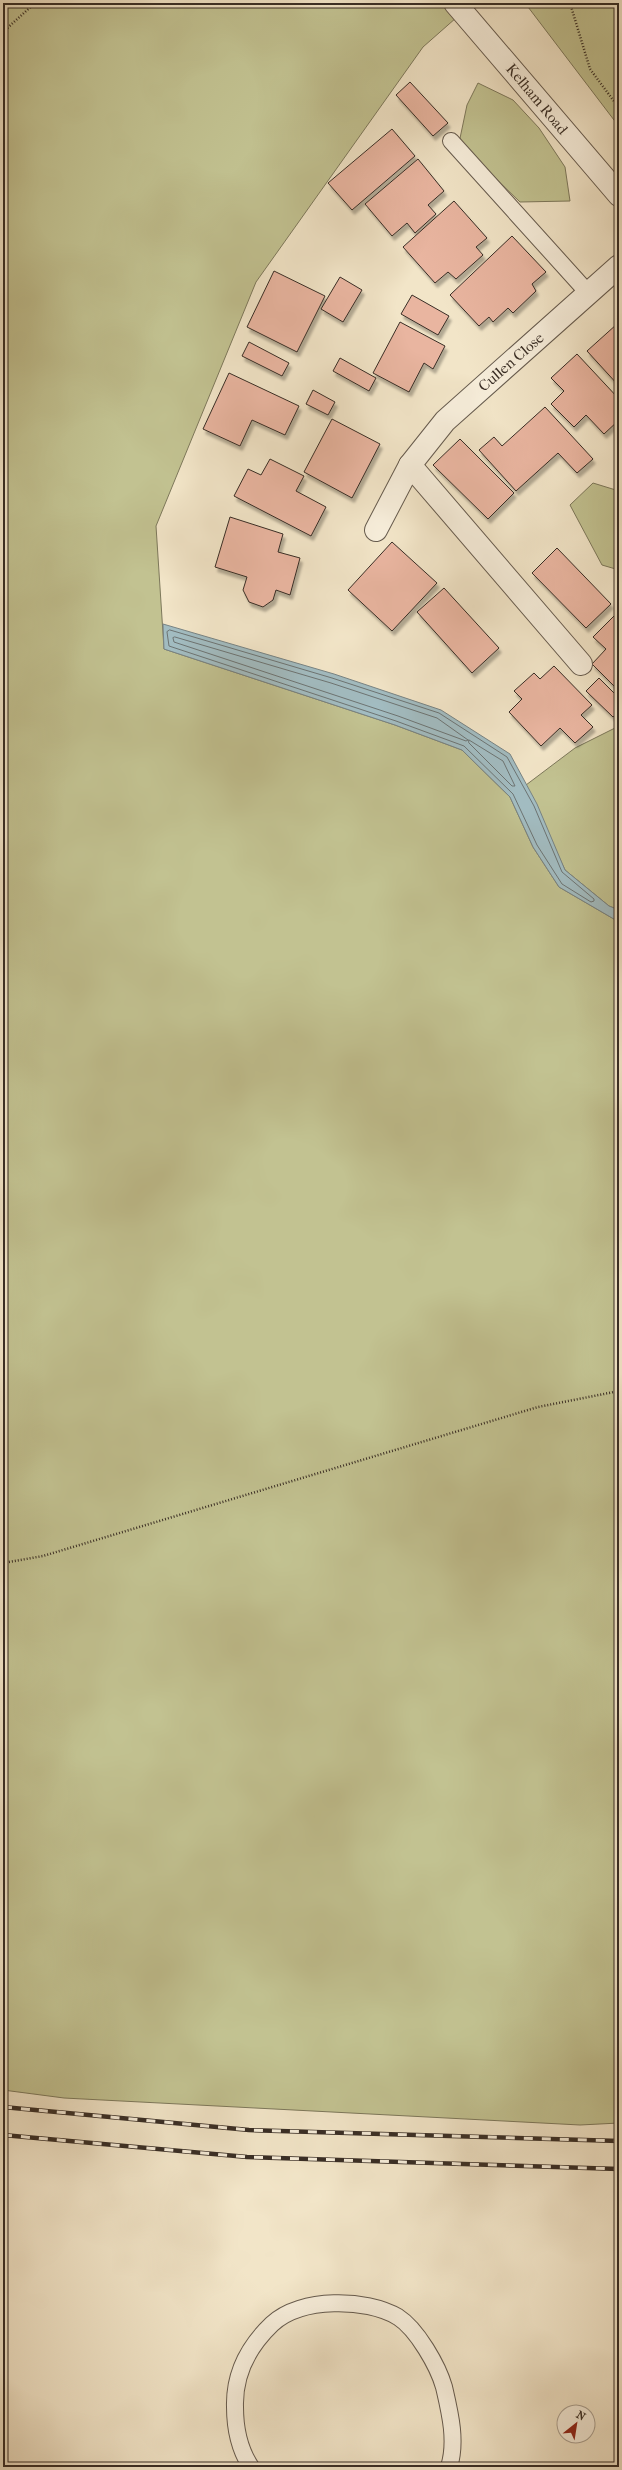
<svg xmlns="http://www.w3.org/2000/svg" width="622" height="2470" viewBox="0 0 622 2470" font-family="'IM FELL French Canon',serif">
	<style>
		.green { fill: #c2c291; stroke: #7d785b }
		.water { fill: #a2bcc1; stroke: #788383 }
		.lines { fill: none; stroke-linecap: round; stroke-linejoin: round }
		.shore { stroke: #6d7473; stroke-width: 1 }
		.building { fill: #e9b5a0; stroke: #382d25; filter: url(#shadow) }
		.service-casing { stroke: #665b4e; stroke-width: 18 }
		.minor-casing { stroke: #665b4e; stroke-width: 24 }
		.path { stroke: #382d25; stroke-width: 2.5; stroke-dasharray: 1 2; stroke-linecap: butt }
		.service { stroke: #f7eedb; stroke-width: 16 }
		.minor { stroke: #f7eedb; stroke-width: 22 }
		.rail-casing { stroke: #382d25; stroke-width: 4.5 }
		.rail { stroke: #f7eedb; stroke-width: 3; stroke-dasharray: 9; stroke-linecap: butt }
		.labels { text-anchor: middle; stroke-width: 3.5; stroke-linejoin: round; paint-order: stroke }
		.street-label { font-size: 15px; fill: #382d25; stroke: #f7eedb }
	</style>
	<defs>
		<filter id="shadow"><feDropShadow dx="2.5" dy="4.5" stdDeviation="1" flood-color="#0004"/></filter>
	</defs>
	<rect width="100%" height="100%" fill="#f2e5c8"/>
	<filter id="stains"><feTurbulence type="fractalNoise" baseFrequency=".005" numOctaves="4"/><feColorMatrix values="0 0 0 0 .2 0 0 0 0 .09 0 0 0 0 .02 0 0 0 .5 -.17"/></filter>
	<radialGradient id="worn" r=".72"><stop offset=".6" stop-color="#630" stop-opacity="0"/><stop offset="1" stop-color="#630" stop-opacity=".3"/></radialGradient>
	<g class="green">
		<polygon points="3,3 473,3 423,47 256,282 156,526 164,649 395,725 462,750 510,797 533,847 559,887 619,922 619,2123 580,2125 64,2098 3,2090"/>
		<polygon points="525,3 619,3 619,126 614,120"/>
		<polygon points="478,83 513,100 539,128 565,167 570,201 520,202 459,143 467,105"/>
		<polygon points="593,483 619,491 619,570 602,565 570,505"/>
		<polygon points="619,726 619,910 609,906 565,870 526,785 575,748"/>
	</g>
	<polygon class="water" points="163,624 334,674 441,710 510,754 537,804 565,870 609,906 619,910 619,922 559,887 533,847 510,797 462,750 395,725 164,649"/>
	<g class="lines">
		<g class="shore">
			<polygon points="170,630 332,678 439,713 507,757 534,806 562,872 594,899 594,901 591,902 562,884 537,845 513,794 464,746 396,721 169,646 167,632"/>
			<polygon points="175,637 331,683 437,718 468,740 466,741 398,716 174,642 173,638"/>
			<polygon points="469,740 503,761 515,786 512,786 469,743"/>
		</g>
	</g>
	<g class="building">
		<polygon points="410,82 448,123 433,136 396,95"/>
		<polygon points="392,129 415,156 352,210 328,183"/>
		<polygon points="418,159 444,191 428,205 436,214 415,233 407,223 392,236 365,204"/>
		<polygon points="454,201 487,238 476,247 483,255 456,279 448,272 435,283 403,247"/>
		<polygon points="512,236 546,272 532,284 536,291 513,313 508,308 493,322 489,317 479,326 450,295"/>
		<polygon points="274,271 325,296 297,352 247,327"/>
		<polygon points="340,277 362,290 343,322 321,309"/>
		<polygon points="412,295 449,316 438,335 401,314"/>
		<polygon points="400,322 445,346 433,369 424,363 409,392 373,373"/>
		<polygon points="617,324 619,326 619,386 587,351"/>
		<polygon points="249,342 289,363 282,376 242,356"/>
		<polygon points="577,354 619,399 619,420 604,434 586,415 574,427 551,404 564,391 551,378"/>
		<polygon points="340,358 376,378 369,391 333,371"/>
		<polygon points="229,373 299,406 285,435 252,420 240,446 203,429"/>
		<polygon points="313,390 335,402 328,415 306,404"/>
		<polygon points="545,407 593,459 577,473 558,453 516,491 479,450 494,437 502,446"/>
		<polygon points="332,419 380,444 352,498 304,472"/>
		<polygon points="460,439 514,493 488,519 433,465"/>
		<polygon points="270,459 304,476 296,491 326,507 311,536 234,496 248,469 261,475"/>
		<polygon points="230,517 283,534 278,552 300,558 290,595 276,590 273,600 263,607 249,602 243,590 247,577 215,567"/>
		<polygon points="392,542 437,583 392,631 348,590"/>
		<polygon points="557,548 611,604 586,628 532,573"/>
		<polygon points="444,588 499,648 472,673 417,612"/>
		<polygon points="619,611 619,689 618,690 592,664 606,649 593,637"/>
		<polygon points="554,666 592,705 581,715 593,727 575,743 560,728 541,746 509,712 522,699 514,691 534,673 540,679"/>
		<polygon points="599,678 619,698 619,712 613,717 586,691"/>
	</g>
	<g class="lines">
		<defs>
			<g id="service">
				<polyline points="451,141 589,294"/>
				<path d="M251 2467C239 2449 235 2428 235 2407 234 2374 248 2347 272 2324 301 2297 366 2298 398 2317 417 2329 438 2366 444 2387 450 2413 457 2441 449 2467"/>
			</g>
			<g id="minor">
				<polyline points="455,3 619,195"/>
				<polyline points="410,465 581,664"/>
				<polyline points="376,530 410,465 445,421 619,266"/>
			</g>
		</defs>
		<use href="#service" class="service-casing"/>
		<use href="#minor" class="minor-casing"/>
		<g class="path">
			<polyline points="570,3 590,69 619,108"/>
			<polyline points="3,32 35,3"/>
			<polyline points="3,1563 43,1556 538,1407 619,1391"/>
		</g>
		<use href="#service" class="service"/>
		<use href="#minor" class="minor"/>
		<defs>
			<g id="rail">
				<polyline points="3,2107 249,2130 619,2141"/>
				<polyline points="3,2135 247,2157 619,2169"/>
			</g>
		</defs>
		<use href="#rail" class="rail-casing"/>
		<use href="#rail" class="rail"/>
	</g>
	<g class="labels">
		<g class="street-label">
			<text transform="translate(537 99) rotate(50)" y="5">Kelham Road</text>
			<text transform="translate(511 362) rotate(-41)" y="5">Cullen Close</text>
		</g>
	</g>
	<rect width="622" height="2470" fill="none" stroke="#f2e5c8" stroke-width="16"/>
	<rect x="4" y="4" width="614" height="2462" fill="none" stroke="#382d25" stroke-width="2"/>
	<rect x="8" y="8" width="606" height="2454" fill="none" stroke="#382d25"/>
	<g transform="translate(576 2424) rotate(30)"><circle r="19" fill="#f7eedb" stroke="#aba192"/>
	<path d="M0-3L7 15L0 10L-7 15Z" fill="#8f2418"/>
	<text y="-6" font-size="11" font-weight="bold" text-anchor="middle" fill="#382d25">N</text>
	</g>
	<rect width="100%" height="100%" filter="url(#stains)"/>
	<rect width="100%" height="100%" fill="url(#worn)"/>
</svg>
